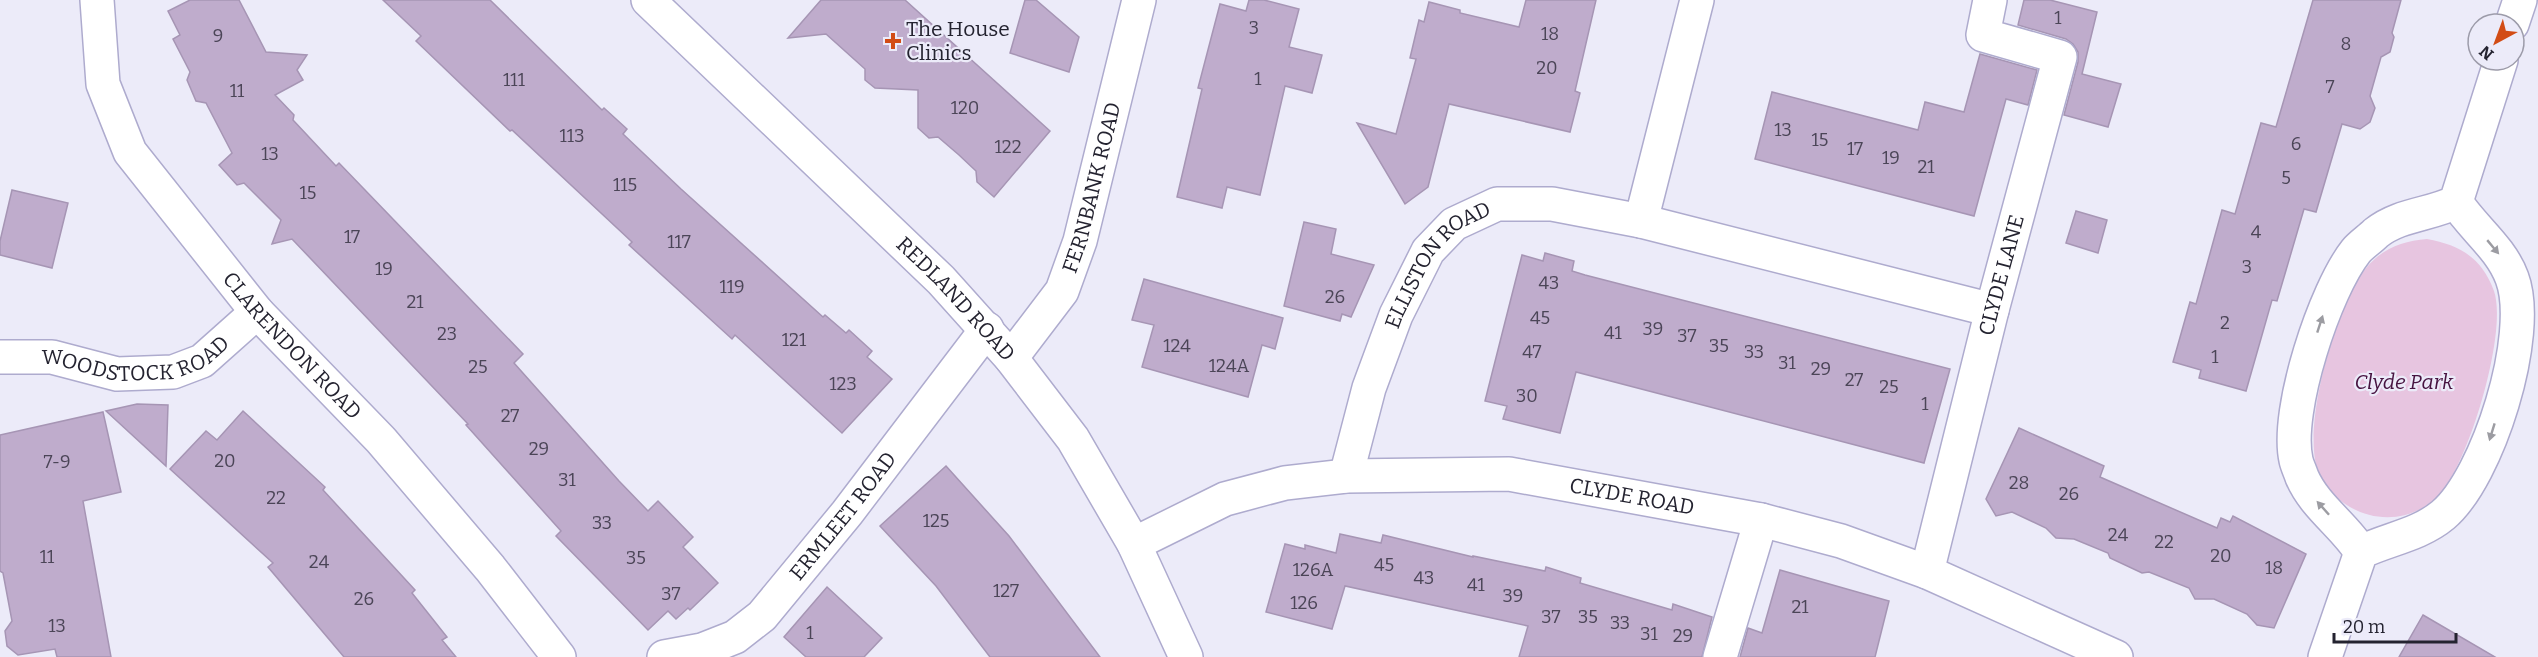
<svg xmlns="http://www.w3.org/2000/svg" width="2538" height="657" viewBox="0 0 2538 657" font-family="Bitter,serif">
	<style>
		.green { fill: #e7c5e0 }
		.building { fill: #bfaccc; stroke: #a695b4; stroke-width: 1.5 }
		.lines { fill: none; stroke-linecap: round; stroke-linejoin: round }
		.minor-casing { stroke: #aeabce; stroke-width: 36 }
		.minor { stroke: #fff; stroke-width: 33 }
		.oneway { fill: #9c9ca2 }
		.poi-dot { fill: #d24c15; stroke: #ecebf9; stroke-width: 2 }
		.labels { text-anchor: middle; stroke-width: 4.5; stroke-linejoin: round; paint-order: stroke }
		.number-label { font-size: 18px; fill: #4b4557 }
		.poi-label { font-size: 21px; fill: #242330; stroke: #ecebf9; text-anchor: start }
		.street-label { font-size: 21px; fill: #242330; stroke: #ecebf9 }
		.park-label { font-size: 21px; font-style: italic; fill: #471441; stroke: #ecebf9 }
	</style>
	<rect width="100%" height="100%" fill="#ecebf9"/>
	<path class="green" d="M2427 239C2460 245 2482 258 2494 291 2508 332 2469 462 2440 494 2404 532 2346 521 2321 478 2297 436 2337 302 2367 267 2383 248 2403 241 2427 239Z"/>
	<g class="building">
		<polygon points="190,0 239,0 266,52 307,55 297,70 303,80 275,95 294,115 293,120 336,166 339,163 523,354 514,363 619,481 648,511 658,501 693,537 683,547 718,583 690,610 688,608 676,619 668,611 648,630 556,536 561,531 466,425 468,424 292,239 272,244 281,220 244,183 237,185 219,165 232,153 206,103 196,101 187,80 190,72 173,39 180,35 168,11"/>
		<polygon points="383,0 490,0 602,110 604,108 627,129 623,134 681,189 823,317 825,315 846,333 849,330 872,351 867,357 892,379 842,433 735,335 732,339 629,245 632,242 512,130 510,131 416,41 421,36"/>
		<polygon points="821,0 905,0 1050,131 994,197 977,182 976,171 959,155 938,137 929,138 918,128 918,90 875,88 865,80 865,69 826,34 788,38"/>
		<polygon points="1025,0 1036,0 1079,37 1069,72 1010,53"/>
		<polygon points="1249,0 1264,0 1299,9 1289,47 1322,55 1312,93 1285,86 1260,195 1227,187 1222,208 1177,197 1202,89 1198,88 1220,4 1246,11"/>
		<polygon points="1526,0 1596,0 1575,91 1580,93 1570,132 1449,104 1428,187 1405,204 1357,123 1396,134 1416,59 1410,58 1419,20 1424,22 1429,2 1460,10 1460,13 1519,27"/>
		<polygon points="2024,0 2050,0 2097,12 2082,74 2121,84 2108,127 2064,115 2078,62 2078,52 2073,44 2066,39 2018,25"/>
		<polygon points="2313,0 2401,0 2392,33 2394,37 2390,52 2381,57 2370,96 2375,108 2370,122 2360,129 2342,124 2316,212 2304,209 2277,301 2272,300 2246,391 2199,378 2201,370 2173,362 2190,302 2196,304 2222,210 2235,214 2261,123 2276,127"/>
		<polygon points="1980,54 2037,70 2028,105 2006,99 1974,216 1755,159 1772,92 1918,130 1925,102 1964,112"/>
		<polygon points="12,190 68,203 52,268 0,255 0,241"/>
		<polygon points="2076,211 2107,220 2098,253 2066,243"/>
		<polygon points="1304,222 1336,229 1331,254 1374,265 1351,317 1342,314 1340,321 1284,306"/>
		<polygon points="1545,253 1574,261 1572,271 1585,275 1950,369 1924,463 1576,372 1560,433 1503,419 1507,406 1485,401 1522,255 1543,261"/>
		<polygon points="1144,279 1283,318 1275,349 1262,345 1248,397 1142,367 1154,325 1132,320"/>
		<polygon points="137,404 168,405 166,466 106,411"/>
		<polygon points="243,411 325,487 323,490 415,590 412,593 447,637 442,640 456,657 344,657 268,567 273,563 170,469 206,431 217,440"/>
		<polygon points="103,412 121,492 83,501 111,657 57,657 55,649 18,655 7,646 5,631 12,621 3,573 0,571 0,435"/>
		<polygon points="2019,428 2104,466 2100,477 2217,528 2221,518 2230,522 2233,516 2306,554 2274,628 2257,625 2247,614 2214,599 2195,599 2189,588 2149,572 2142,573 2110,558 2108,553 2074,539 2056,538 2046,528 2012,512 1996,516 1986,499"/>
		<polygon points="946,466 1009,536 1100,657 990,657 936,586 880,526"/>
		<polygon points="1340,534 1381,543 1383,535 1473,557 1473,556 1545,571 1546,567 1581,578 1580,583 1672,610 1673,604 1712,617 1702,657 1519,657 1528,626 1345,586 1332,629 1266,612 1285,544 1305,549 1305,545 1336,553"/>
		<polygon points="1780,570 1889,601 1875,657 1740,657 1748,628 1762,633"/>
		<polygon points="827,587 882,638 864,657 806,657 784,637"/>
		<polygon points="2423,615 2495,657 2399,657"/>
	</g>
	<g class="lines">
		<defs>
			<g id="minor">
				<path id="s1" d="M97 0 103 84 130 152 257 312 381 440 490 568 559 657"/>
				<path id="s2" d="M648 0 941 280 1011 358 1073 439 1134 544 1186 657"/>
				<polyline points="2512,24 2520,0"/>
				<polyline points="1641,221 1697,0"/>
				<path id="s3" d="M0 357H52L117 374 173 372 202 361 257 312"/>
				<path id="s4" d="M1011 358 1062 291 1080 241 1139 0"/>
				<path id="s5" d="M1346 476 1369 388 1396 315 1428 251 1454 224 1497 204H1552L1641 221 1992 310"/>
				<path id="s6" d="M1134 544 1225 499 1285 483 1346 476 1509 474 1761 520 1841 541 1927 572 2116 657"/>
				<path d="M2361 552C2344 525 2315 507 2302 477 2300 471 2297 465 2296 460 2285 411 2325 290 2356 251 2361 245 2370 239 2376 233 2400 214 2430 215 2456 202L2501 60"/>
				<path id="s7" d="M1927 572 1992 310 2060 57 1983 35 1990 0"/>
				<path id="s8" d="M664 657 702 650 735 637 762 616 847 513 987 329"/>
				<polyline points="1720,657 1761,520"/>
				<path d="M2325 657 2361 552C2388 539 2419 535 2443 515 2488 477 2533 334 2512 278 2501 248 2473 228 2456 202"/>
			</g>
		</defs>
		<use href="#minor" class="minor-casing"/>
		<use href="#minor" class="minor"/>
	</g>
	<defs><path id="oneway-solid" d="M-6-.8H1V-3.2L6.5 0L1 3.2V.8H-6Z" transform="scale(1.5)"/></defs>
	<g class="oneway">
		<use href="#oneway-solid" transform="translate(2493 247) rotate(50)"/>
		<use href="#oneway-solid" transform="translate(2320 324) rotate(-72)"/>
		<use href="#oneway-solid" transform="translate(2492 432) rotate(107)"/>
		<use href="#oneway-solid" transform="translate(2323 508) rotate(-132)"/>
	</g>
	<path class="poi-dot" d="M890 32h6v6h6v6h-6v6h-6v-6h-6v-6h6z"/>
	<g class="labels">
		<g class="number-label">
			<text x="2058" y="24">1</text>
			<text x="1254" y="34">3</text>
			<text x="1550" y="40">18</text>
			<text x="218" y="42">9</text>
			<text x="2346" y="50">8</text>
			<text x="1547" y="74">20</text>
			<text x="1258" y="85">1</text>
			<text x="514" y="86">111</text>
			<text x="2330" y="93">7</text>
			<text x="237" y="97">11</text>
			<text x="965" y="114">120</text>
			<text x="1783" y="136">13</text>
			<text x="572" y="142">113</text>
			<text x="1820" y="146">15</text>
			<text x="2296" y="150">6</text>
			<text x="1008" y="153">122</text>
			<text x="1855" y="155">17</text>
			<text x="270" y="160">13</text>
			<text x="1891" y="164">19</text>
			<text x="1926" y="173">21</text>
			<text x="2286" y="184">5</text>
			<text x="625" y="191">115</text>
			<text x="308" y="199">15</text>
			<text x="2256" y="238">4</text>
			<text x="352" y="243">17</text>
			<text x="679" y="248">117</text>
			<text x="2247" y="273">3</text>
			<text x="384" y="275">19</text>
			<text x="1549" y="289">43</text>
			<text x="732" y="293">119</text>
			<text x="1335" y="303">26</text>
			<text x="415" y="308">21</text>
			<text x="1540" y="324">45</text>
			<text x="2225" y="329">2</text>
			<text x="1653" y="335">39</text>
			<text x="1613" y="339">41</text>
			<text x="447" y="340">23</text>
			<text x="1687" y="342">37</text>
			<text x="794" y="346">121</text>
			<text x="1177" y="352">124</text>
			<text x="1719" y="352">35</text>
			<text x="1532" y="358">47</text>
			<text x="1754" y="358">33</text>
			<text x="2215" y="363">1</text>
			<text x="1787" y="369">31</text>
			<text x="1229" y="372">124A</text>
			<text x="478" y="373">25</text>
			<text x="1821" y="375">29</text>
			<text x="1854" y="386">27</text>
			<text x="843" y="390">123</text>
			<text x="1889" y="393">25</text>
			<text x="1527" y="402">30</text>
			<text x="1925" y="410">1</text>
			<text x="510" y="422">27</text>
			<text x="539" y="455">29</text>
			<text x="225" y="467">20</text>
			<text x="57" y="468">7-9</text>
			<text x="567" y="486">31</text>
			<text x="2019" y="489">28</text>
			<text x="2069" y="500">26</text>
			<text x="276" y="504">22</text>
			<text x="936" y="527">125</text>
			<text x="602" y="529">33</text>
			<text x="2118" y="541">24</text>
			<text x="2164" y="548">22</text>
			<text x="2221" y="562">20</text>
			<text x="47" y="563">11</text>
			<text x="636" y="564">35</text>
			<text x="319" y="568">24</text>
			<text x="1384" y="571">45</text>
			<text x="2274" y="574">18</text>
			<text x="1313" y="576">126A</text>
			<text x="1424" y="584">43</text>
			<text x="1476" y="591">41</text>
			<text x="1006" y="597">127</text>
			<text x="671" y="600">37</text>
			<text x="1513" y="602">39</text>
			<text x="364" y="605">26</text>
			<text x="1304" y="609">126</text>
			<text x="1800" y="613">21</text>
			<text x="1551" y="623">37</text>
			<text x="1588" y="623">35</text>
			<text x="1620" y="629">33</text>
			<text x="57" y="632">13</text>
			<text x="810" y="639">1</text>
			<text x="1649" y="640">31</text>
			<text x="1683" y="642">29</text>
		</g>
		<g class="poi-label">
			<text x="906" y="36">The House<tspan x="906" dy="24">Clinics</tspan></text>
		</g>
		<g class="street-label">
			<text dy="7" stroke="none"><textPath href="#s4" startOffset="192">FERNBANK ROAD</textPath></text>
			<text dy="7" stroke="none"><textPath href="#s5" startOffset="236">ELLISTON ROAD</textPath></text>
			<text dy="7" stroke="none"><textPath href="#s7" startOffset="306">CLYDE LANE</textPath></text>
			<text dy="7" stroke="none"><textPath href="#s2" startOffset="429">REDLAND ROAD</textPath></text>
			<text dy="7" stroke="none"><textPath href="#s3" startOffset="140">WOODSTOCK ROAD</textPath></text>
			<text dy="7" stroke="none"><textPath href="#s1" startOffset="410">CLARENDON ROAD</textPath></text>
			<text dy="7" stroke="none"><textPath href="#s6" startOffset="513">CLYDE ROAD</textPath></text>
			<text dy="7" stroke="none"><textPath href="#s8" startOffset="237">ERMLEET ROAD</textPath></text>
		</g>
		<g class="park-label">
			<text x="2404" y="389">Clyde Park</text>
		</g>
	</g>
	<g transform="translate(2496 42) rotate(221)"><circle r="28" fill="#ecebf9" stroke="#9c9ba9" stroke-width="1.5"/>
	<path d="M0-4.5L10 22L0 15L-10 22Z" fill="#d24c15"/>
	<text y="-9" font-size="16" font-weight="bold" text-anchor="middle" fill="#242330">N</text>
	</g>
	<path d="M2334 633v9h122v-9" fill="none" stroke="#242330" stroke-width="3"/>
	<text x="2343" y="633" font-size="18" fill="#242330" stroke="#ecebf9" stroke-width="4.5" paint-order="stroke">20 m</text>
</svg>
